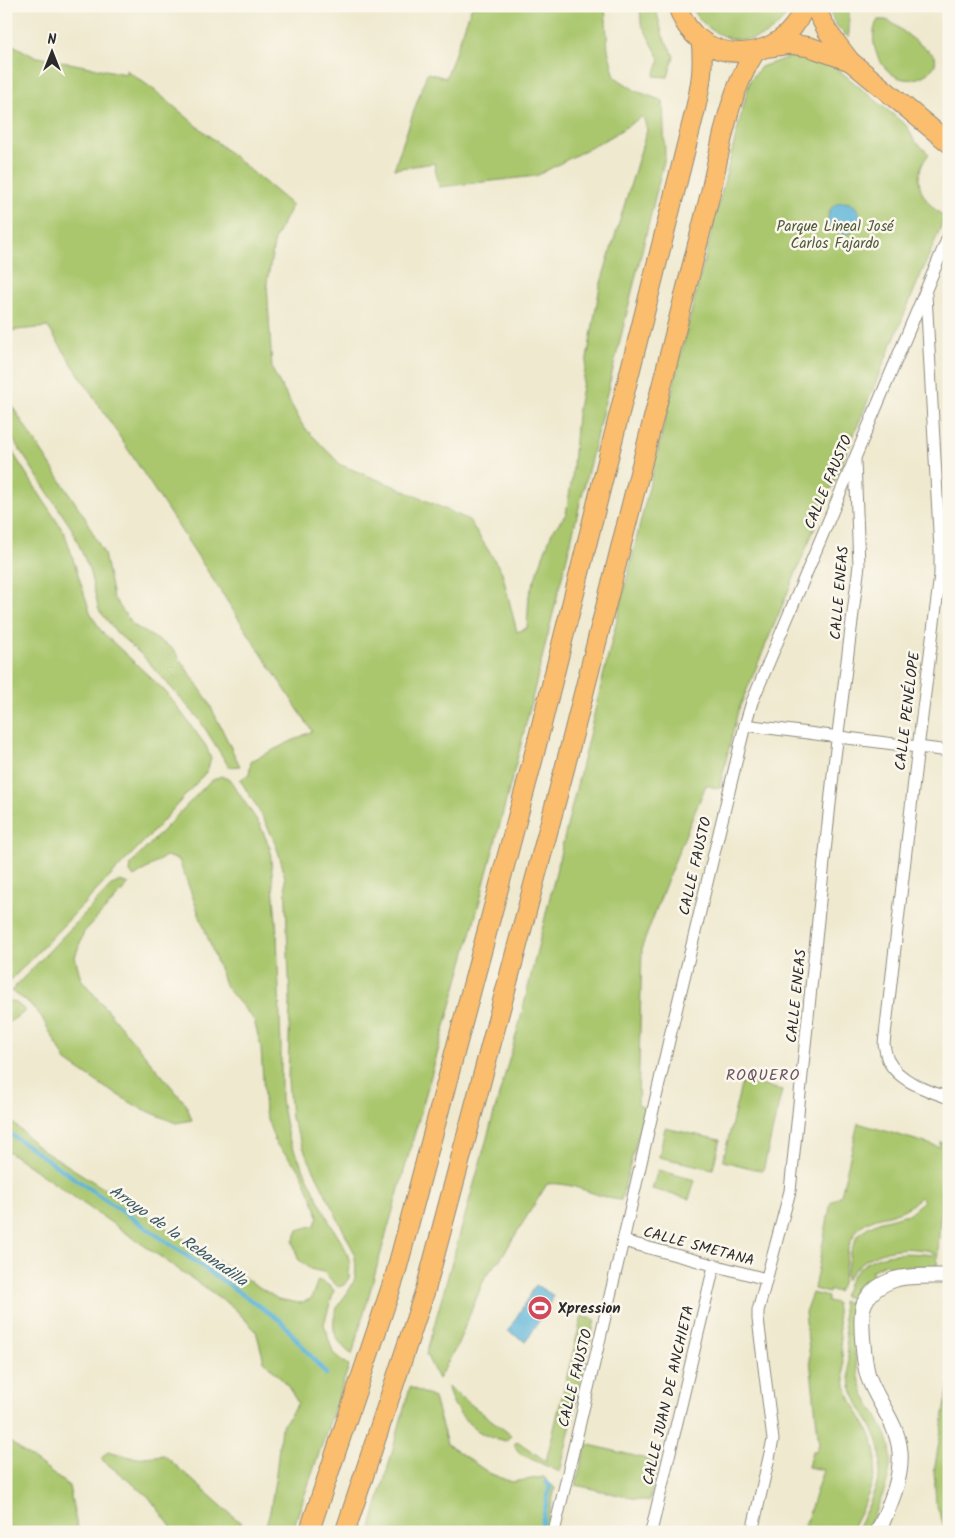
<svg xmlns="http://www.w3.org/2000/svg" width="955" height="1538" viewBox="0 0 955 1538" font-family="Kalam,sans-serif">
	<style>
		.green { fill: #aac76e; stroke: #6a794c }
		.water { fill: #5cb4d9; stroke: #447082 }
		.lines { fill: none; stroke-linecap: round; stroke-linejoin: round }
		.stream { stroke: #5cb4d9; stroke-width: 4.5 }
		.minor-casing { stroke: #8d8a7d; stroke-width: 13 }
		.tertiary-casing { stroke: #8d8a7d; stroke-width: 17 }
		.primary-casing { stroke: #8d8a7d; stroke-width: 21 }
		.minor { stroke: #fff; stroke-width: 11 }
		.tertiary { stroke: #fff; stroke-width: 15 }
		.primary { stroke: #fbbd6e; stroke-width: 19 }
		.labels { text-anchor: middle; stroke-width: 5; stroke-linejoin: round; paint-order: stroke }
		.park-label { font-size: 15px; fill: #515a3f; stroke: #fbf7ec }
		.street-label { font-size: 15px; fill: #2b2b2b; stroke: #fbf7ec }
		.poi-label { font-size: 15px; font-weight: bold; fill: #2b2b2b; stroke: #fbf7ec; text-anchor: start }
		.neighbourhood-label { font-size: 16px; letter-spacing: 1px; fill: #6b5565; stroke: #fbf7ec }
		.water-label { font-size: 16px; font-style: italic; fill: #3c5b68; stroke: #fbf7ec }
	</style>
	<rect width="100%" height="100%" fill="#fbf7ec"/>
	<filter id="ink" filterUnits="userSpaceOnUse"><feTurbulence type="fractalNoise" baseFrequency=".02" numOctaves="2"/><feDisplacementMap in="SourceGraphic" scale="10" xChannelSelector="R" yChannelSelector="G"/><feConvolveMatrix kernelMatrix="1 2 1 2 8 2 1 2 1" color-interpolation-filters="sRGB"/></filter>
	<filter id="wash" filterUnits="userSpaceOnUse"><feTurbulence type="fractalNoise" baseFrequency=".0096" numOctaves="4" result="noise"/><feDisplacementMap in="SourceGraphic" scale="20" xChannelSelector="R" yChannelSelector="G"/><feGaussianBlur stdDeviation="1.12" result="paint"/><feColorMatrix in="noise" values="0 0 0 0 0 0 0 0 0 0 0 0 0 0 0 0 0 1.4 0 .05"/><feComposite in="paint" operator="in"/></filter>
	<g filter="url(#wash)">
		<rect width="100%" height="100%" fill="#efe9cf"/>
		<g class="green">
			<path d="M472 6H605L608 50 615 77 636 91 663 101 665 157 520 748 468 945 352 1355C339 1344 330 1333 335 1315 336 1311 337 1307 339 1304 345 1296 350 1290 354 1281 357 1271 356 1260 353 1250L306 1154 291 1118 288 1080 290 1001 285 878C278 840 261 813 240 780L249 774 251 761 312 731 48 327 6 331V41L33 56 126 74V70L153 89 292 205 275 239 267 282 272 369 303 426 341 465 396 487 469 520 502 572 517 632 527 628 529 595 552 532 566 514 572 478 577 415 600 286 647 130 643 116 612 136 536 176 439 187 434 163 394 169 427 73 446 78Z"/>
			<polygon points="640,6 655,6 663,36 674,56 668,77 654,76 660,59 641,23"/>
			<path d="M691 6H791C771 53 713 49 691 6Z"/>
			<path d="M828 6H849V37C837 29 832 20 828 6Z"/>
			<path d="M878 20H886L891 22 935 56C937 65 933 69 926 74 891 96 862 46 878 20Z"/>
			<path d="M795 55 814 56 829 62 907 126 914 140 929 154C909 178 922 202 945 217L738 711 719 789 706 785 673 865 642 947 638 1105 645 1108 621 1200C595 1198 574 1181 547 1184L501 1258 485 1277 456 1348 438 1379 426 1354 520 1021 690 317 750 80 761 67Z"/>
			<polygon points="6,397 84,516 104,554 113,597 133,625 173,649 207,699 240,766 229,767 199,719 143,656 117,633 99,610 89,569 72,529 6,429"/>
			<polygon points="6,442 65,534 90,612 101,631 167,693 206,746 211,759 207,771 152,833 6,985"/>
			<polygon points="221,776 230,780 260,825 270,848 277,933 281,1047 281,1100 288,1137 330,1223 345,1248 350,1262 349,1278 344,1285 338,1287 323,1272 310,1269 298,1259 293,1242 298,1230 315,1225 318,1218 315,1205 300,1170 276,1144 265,1113 261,1048 254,1020 226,987 179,860 166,856 134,877 130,872 131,864 209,782"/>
			<polygon points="120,881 129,884 84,932 75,957 81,979 186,1104 192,1120 176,1123 140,1108 106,1088 66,1061 41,1016 28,1002 11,991 112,885"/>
			<polygon points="6,1000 15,1002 26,1011 6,1024"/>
			<polygon points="742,1081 782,1090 763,1171 723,1161"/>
			<polygon points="6,1116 37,1146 278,1299 299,1303 311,1299 318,1280 328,1285 334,1290 324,1324 333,1353 349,1366 292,1532 264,1532 270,1511 276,1474 281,1428 298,1403 287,1385 264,1361 256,1331 233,1307 6,1150"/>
			<path d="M858 1123 939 1147 940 1142 945 1143 937 1267 910 1266 890 1269 886 1263 871 1271 874 1276 863 1286 856 1299 843 1296C846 1290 849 1280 853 1275 873 1250 905 1252 933 1255L935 1254C929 1249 923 1250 916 1249 889 1246 861 1256 846 1280V1274L850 1254 857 1236 868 1227 881 1221 908 1214 924 1201 920 1197C916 1201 911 1206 905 1209 888 1218 867 1215 855 1233 843 1251 848 1276 838 1292L830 1290 829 1293 814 1289 831 1202 841 1195Z"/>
			<polygon points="665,1128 720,1140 713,1169 659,1157"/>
			<polygon points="658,1170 695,1180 689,1199 652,1189"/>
			<path d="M812 1293 828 1297 827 1301 836 1303 846 1387C852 1404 863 1419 871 1436 886 1469 864 1503 850 1532H803L823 1470 808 1467 812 1451 816 1452 819 1444 805 1312Z"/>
			<path d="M842 1301 855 1305C850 1324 856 1377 865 1396 873 1412 887 1429 890 1448 895 1476 877 1507 866 1532H856C870 1501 891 1468 875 1434 867 1417 856 1403 851 1386Z"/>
			<polygon points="582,1316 595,1320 560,1472 520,1454 514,1445 517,1441 546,1461"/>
			<polygon points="949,1385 949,1532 946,1532 936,1503 934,1471"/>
			<polygon points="410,1387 434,1398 447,1444 489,1473 511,1482 544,1477 555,1488 545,1532 370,1532"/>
			<path d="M448 1387 511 1435 506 1441C499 1439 489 1438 483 1434 467 1425 450 1405 448 1387Z"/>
			<polygon points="6,1439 69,1486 78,1532 6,1532"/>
			<polygon points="586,1444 659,1462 649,1502 576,1485"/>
			<polygon points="108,1451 134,1458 164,1455 251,1532 175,1532 148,1496 101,1459"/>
		</g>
		<g class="water">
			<circle cx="844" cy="218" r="16"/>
			<polygon points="536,1285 554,1296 526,1342 508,1331"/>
		</g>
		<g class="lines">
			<g class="stream">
				<polyline points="6,1131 281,1321 326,1374"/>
				<polyline points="540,1532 550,1486 546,1482"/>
			</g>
		</g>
	</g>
	<g filter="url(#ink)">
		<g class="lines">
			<defs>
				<g id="minor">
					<path d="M926 294 940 550V575L915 772 884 1044C885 1049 886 1056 888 1060 898 1081 928 1091 949 1098"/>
					<polyline points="745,725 949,751"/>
					<polyline points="623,1241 766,1279"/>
					<polyline points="554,1532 623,1241 670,1036 745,725 752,702 949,235"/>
					<polyline points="651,1532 714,1266"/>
					<polyline points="752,1532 773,1440 758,1319 758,1311 790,1191 834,765 859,565 855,460"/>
				</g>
				<path id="tertiary" d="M878 1532C889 1506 902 1481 900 1452 898 1424 877 1402 868 1376 864 1362 859 1317 864 1304 870 1291 883 1283 896 1279 907 1275 935 1276 949 1276"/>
				<g id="primary">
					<path d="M678 6C695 69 785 67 804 6"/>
					<polyline points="814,6 828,32 850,61 949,143"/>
					<polyline points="770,47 790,44 810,47 850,61"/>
					<path d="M309 1532 395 1276 532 763 695 111C701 84 704 67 701 40"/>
					<path d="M345 1532 426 1288 565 767 710 195C721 146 728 94 755 52"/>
				</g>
			</defs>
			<use href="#minor" class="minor-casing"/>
			<use href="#tertiary" class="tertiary-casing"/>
			<use href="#primary" class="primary-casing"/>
			<use href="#minor" class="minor"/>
			<use href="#tertiary" class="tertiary"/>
			<use href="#primary" class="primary"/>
		</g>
	</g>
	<defs>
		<symbol id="stadium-disc" viewBox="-11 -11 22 22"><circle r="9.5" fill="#d1495b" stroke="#fbf7ec"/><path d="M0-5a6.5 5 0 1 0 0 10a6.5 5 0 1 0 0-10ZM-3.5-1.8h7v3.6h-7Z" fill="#fff"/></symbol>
	</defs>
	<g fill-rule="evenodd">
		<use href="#stadium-disc" x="526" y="1294" width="28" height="28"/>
	</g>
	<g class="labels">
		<g class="park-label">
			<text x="835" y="231">Parque Lineal José<tspan x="835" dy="17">Carlos Fajardo</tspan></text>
		</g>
		<g class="street-label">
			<text transform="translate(828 482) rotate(-67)" y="5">CALLE FAUSTO</text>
			<text transform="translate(839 593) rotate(-85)" y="5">CALLE ENEAS</text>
			<text transform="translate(907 711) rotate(-83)" y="5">CALLE PENÉLOPE</text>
			<text transform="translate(695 866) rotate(-77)" y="5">CALLE FAUSTO</text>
			<text transform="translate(796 996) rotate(-84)" y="5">CALLE ENEAS</text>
			<text transform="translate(699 1246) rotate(15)" y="5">CALLE SMETANA</text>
			<text transform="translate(575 1378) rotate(-76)" y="5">CALLE FAUSTO</text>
			<text transform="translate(668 1395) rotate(-77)" y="5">CALLE JUAN DE ANCHIETA</text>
		</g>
		<g class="poi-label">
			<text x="558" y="1313">Xpression</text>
		</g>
		<g class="neighbourhood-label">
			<text x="763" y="1080">ROQUERO</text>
		</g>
		<g class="water-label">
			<text transform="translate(179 1235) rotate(35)" y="6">Arroyo de la Rebanadilla</text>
		</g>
	</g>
	<rect width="955" height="1538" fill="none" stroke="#fbf7ec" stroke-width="25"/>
	<g transform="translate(52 52)" stroke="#fbf7ec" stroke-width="4" paint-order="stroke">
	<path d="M0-4L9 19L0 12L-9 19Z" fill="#2b2b2b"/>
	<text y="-8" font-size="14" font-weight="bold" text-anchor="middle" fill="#2b2b2b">N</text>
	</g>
</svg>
